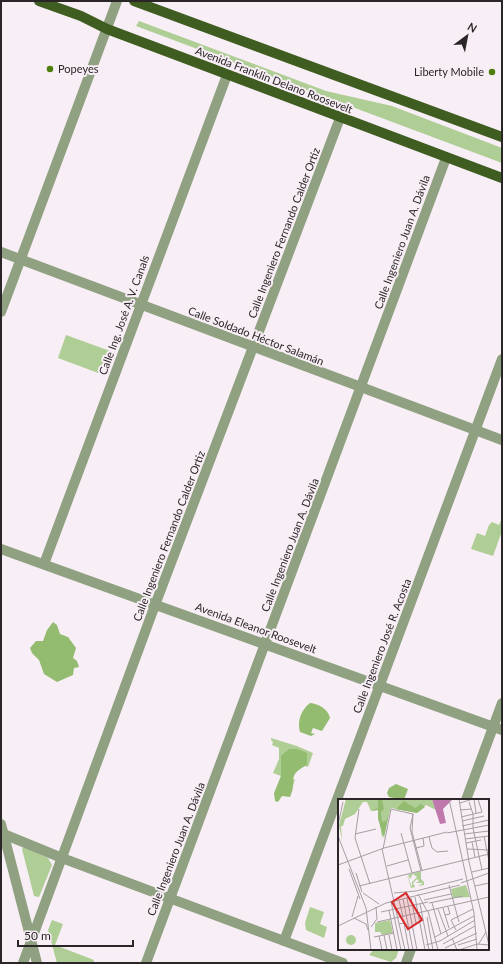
<svg xmlns="http://www.w3.org/2000/svg" width="503" height="964" viewBox="0 0 503 964" font-family="Lato,sans-serif">
	<style>
		.green { fill: #aece95 }
		.forest { fill: #94bc71 }
		.lines { fill: none; stroke-linecap: round; stroke-linejoin: round }
		.minor { stroke: #8fa181; stroke-width: 10 }
		.major { stroke: #3f5d21; stroke-width: 10 }
		.poi-dot { fill: #4d7e0b; stroke: #f8eef5; stroke-width: 1.5 }
		.labels { text-anchor: middle; stroke-width: 4; stroke-linejoin: round; paint-order: stroke }
		.poi-label { font-size: 11px; fill: #2a2628; stroke: #f8eef5; text-anchor: start }
		.street-label { font-size: 11px; fill: #2a2628; stroke: #f8eef5 }
		.inset-river { fill: none; stroke: #c079ad; stroke-width: 2 }
		.inset-road { fill: none; stroke: #a69ea3; stroke-width: 1 }
		.view { fill: #d62828; fill-opacity: 0.15; stroke: #d62828; stroke-width: 2 }
		.inset-edge { fill: none; stroke: #2a2628; stroke-width: 2 }
	</style>
	<rect width="100%" height="100%" fill="#f8eef5"/>
	<g class="green">
		<polygon points="139,21 326,91 392,106 502,148 502,163 136,26"/>
		<polygon points="66,335 110,351 101,374 58,358"/>
		<polygon points="502,518 502,531 493,556 471,549 477,533 485,536 489,525 492,522 499,525"/>
		<polygon points="271,738 297,746 313,753 308,767 298,763 292,778 295,780 291,792 277,788 281,776 273,773 279,759 279,748 272,745 273,742 271,740"/>
		<polygon points="24,847 48,858 52,865 39,897 34,896 22,849"/>
		<polygon points="310,907 324,912 320,924 327,927 324,938 306,930 305,923"/>
		<polygon points="52,920 63,924 55,945 94,960 93,963 57,963 48,930"/>
		<polygon points="374,949 399,949 396,958 391,962 369,955"/>
	</g>
	<g class="forest">
		<polygon points="53,622 57,625 60,634 68,637 76,648 73,658 77,661 79,667 74,668 73,675 57,682 44,674 39,660 32,653 30,648 36,641 43,641 47,630"/>
		<path d="M310 703C319 704 328 709 330 718L322 731 313 728 311 733 315 734 311 736 300 732C297 721 301 710 310 703Z"/>
		<path d="M289 749H297L307 753V765C285 776 298 781 290 797L282 796 278 802 275 801 274 793 281 776V756Z"/>
		<polygon points="396,784 408,789 404,800 389,797 387,793 389,788"/>
	</g>
	<g class="lines">
		<g class="minor">
			<polyline points="1,252 502,440"/>
			<polyline points="1,312 117,1"/>
			<polyline points="1,549 502,730"/>
			<polyline points="44,564 227,75"/>
			<polyline points="466,800 502,703"/>
			<polyline points="1,824 37,963"/>
			<polyline points="1,833 62,858 343,963"/>
			<polyline points="284,941 502,359"/>
			<polyline points="23,963 155,605 340,118"/>
			<polyline points="146,963 446,158"/>
			<polyline points="406,963 411,949"/>
		</g>
		<g class="major">
			<polyline points="39,1 81,16 107,29 502,178"/>
			<polyline points="134,1 502,137"/>
		</g>
	</g>
	<g class="poi-dot">
		<circle cx="50" cy="69" r="4"/>
		<circle cx="492" cy="72" r="4"/>
	</g>
	<g class="labels">
		<g class="poi-label">
			<text x="58" y="73">Popeyes</text>
			<text x="484" y="76" text-anchor="end">Liberty Mobile</text>
		</g>
		<g class="street-label">
			<text transform="translate(274 80) rotate(21)" y="4">Avenida Franklin Delano Roosevelt</text>
			<text transform="translate(284 233) rotate(-69)" y="4">Calle Ingeniero Fernando Calder Ortiz</text>
			<text transform="translate(402 242) rotate(-70)" y="4">Calle Ingeniero Juan A. Dávila</text>
			<text transform="translate(124 315) rotate(-70)" y="4">Calle Ing. José A. V. Canals</text>
			<text transform="translate(256 336) rotate(21)" y="4">Calle Soldado Héctor Salamán</text>
			<text transform="translate(169 536) rotate(-69)" y="4">Calle Ingeniero Fernando Calder Ortiz</text>
			<text transform="translate(290 545) rotate(-69)" y="4">Calle Ingeniero Juan A. Dávila</text>
			<text transform="translate(256 628) rotate(20)" y="4">Avenida Eleanor Roosevelt</text>
			<text transform="translate(382 646) rotate(-69)" y="4">Calle Ingeniero José R. Acosta</text>
			<text transform="translate(176 849) rotate(-69)" y="4">Calle Ingeniero Juan A. Dávila</text>
		</g>
	</g>
	<g transform="translate(338 799)">
		<rect width="151" height="151" fill="#f8eef5"/>
		<path d="M8 0H94L98 11 88 6 79 14 53 9 44 39 40 11 33 12 29 3H25L17 15 7 20 5 27H3L4 42 1 26ZM83 72V80L86 83V86L80 87 85 84H78L81 82 79 80 75 84 77 88 73 89 69 76 74 88V83L79 78 75 75 72 80 70 76ZM128 86 132 98 115 99 113 90ZM52 121 55 134 44 136 42 133H37V124ZM8 141a5 5 0 1 1 10 0a5 5 0 1 1-10 0Z" fill="#aece95"/>
		<path d="M40 0H44L46 10 43 13 44 23 48 22 51 15 46 39 40 20V11L33 12 40 9ZM66 2 77 9 83 5 87 8 79 14 58 10Z" fill="#94bc71"/>
		<path d="M94 0H115L105 10 108 24 102 25Z" fill="#c079ad"/>
		<path class="inset-river" d="M97 0 101 6 103 23"/>
		<path class="inset-road" d="M111 0 121 45M121 0 131 63 151 146M136 0 138 14M131 3 135 15M122 4 135 0M21 10 17 39 32 85M122 11 134 10M135 15V29L144 71M123 18 144 13 140 0M124 22 146 17M0 26 5 3M124 27 151 21M63 34 74 74M109 34 151 26M17 35 38 30M126 35 151 32M0 37 28 109 33 151M146 37 151 62M91 38 94 49 99 53 110 52M127 40 151 37M134 43 137 58M128 44 143 41M121 45 136 114 139 151M78 49 86 47 85 39M44 50 67 151M45 50 53 10 75 15M129 50 151 51M0 66 46 49 109 33M49 67 70 61M11 70 22 100M83 72 72 29 75 15 74 33 84 71M134 73 151 69M18 74 24 93M123 84 151 74M111 86 121 123M21 87 151 55M137 87 151 84M25 94 41 105M56 94 78 92 125 80M80 95 89 112M77 98 87 151M69 99 79 151M73 99 78 124M65 100 75 151M61 101 65 118M86 101 113 95M53 102 63 151M91 104 125 97M94 104 103 135M82 105 91 151M105 109 111 129M100 110 110 137M51 111 59 151M90 112 100 151M43 113 90 103M107 116 112 115 110 108M14 118 20 97M89 118 95 151M16 119 28 125 30 131M39 123 151 98M61 125 66 124 71 151M0 127 48 104 122 86M33 128 39 120 38 108M118 131 113 121 135 110M46 136 49 151M51 136 54 151M41 137 44 151M36 138 56 134M97 138 136 117M114 139 119 151M105 145 137 127M88 146 102 142 137 121M120 146 139 140M140 146 148 133M107 149 139 134M121 151 139 145 151 146"/>
		<path class="view" d="M68 94 84 121 70 130 54 103Z"/>
		<rect width="151" height="151" class="inset-edge"/>
	</g>
	<rect width="503" height="964" fill="none" stroke="#2a2628" stroke-width="4"/>
	<g transform="translate(467 36) rotate(32)" stroke="#f8eef5" stroke-width="3" paint-order="stroke">
	<path d="M0-3L7 15L0 10L-7 15Z" fill="#2a2628"/>
	<text y="-6" font-size="11" font-weight="bold" text-anchor="middle" fill="#2a2628">N</text>
	</g>
	<path d="M18 940v6h115v-6" fill="none" stroke="#2a2628" stroke-width="2"/>
	<text x="24" y="940" font-size="12" fill="#2a2628" stroke="#f8eef5" stroke-width="3" paint-order="stroke">50 m</text>
</svg>
